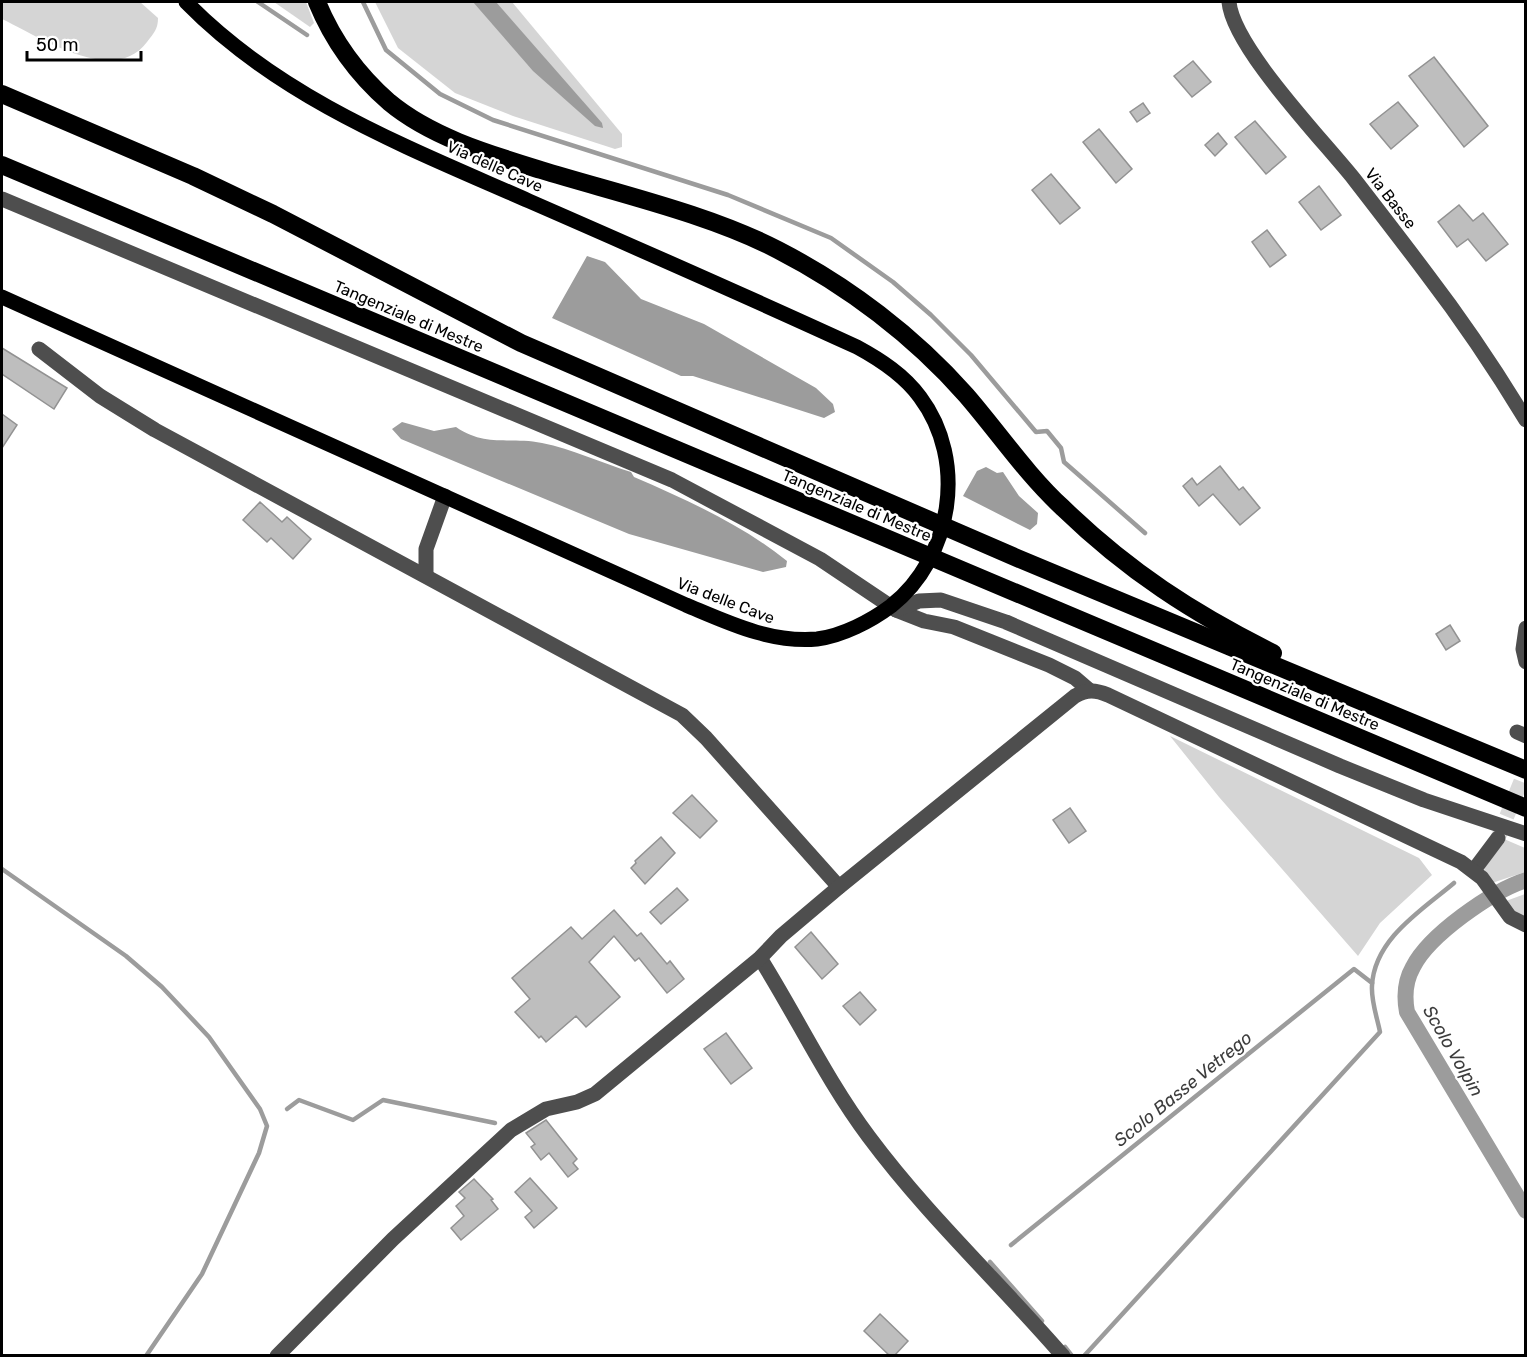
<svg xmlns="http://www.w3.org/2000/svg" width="1527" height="1357" viewBox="0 0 1527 1357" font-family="Rubik,sans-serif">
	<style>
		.green { fill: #d5d5d5 }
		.water { fill: #9c9c9c }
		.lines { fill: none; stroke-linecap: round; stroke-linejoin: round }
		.stream { stroke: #9c9c9c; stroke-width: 4.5 }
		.canal { stroke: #9c9c9c; stroke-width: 16 }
		.building { fill: #bebebe; stroke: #929292; stroke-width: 1.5 }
		.minor-tunnel { stroke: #d9d9d9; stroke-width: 15; stroke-dasharray: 15 8; stroke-linecap: butt }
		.minor { stroke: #4e4e4e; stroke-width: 15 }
		.major { stroke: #000; stroke-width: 15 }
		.highway { stroke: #000; stroke-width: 18 }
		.labels { text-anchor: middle; stroke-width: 4.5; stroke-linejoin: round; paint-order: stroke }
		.street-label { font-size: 16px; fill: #000; stroke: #fff }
		.water-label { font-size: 18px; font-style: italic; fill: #3d3d3d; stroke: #fff }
	</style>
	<rect width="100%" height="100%" fill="#fff"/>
	<g class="green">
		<path d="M2 2H140L158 18C158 29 154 33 147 42 114 87 40 37 2 19Z"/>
		<polygon points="274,2 306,2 314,23 310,27"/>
		<polygon points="375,2 512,2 622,134 622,147 615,149 513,116 455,93 398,48"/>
		<polygon points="1170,736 1419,858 1432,875 1380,923 1358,956 1219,797"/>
		<polygon points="1504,839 1525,848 1525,872 1492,883 1484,869"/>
		<polygon points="1525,894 1525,917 1512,910 1506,901"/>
	</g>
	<g class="water">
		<polygon points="473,2 496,2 602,123 603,128 595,126 533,71"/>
		<polygon points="587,256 605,262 641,299 704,324 816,388 833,404 835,412 824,418 693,376 681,376 552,318"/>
		<path d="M402 422 434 431 456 427C487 448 509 436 542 443 572 449 602 463 631 472L634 477C687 500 741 524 787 561L786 567 763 572 629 534 401 439 392 429Z"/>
		<polygon points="986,467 997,473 1003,472 1019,496 1038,513 1037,524 1030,530 963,496 977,471"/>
	</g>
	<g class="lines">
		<g class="stream">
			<polyline points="258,2 307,35"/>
			<polyline points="363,2 386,50 440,94 493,120 728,195 831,238 893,282 931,315 971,355 1036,432 1047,431 1061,448 1064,462 1145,533"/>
			<polyline points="2,869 126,956 162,987 209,1037 260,1109 267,1126 259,1153 202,1274 146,1356"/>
			<polyline points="287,1109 299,1100 353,1120 383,1100 495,1123"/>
			<polyline points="1011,1245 1354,969 1372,983"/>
			<polyline points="990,1262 1042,1321"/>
			<polyline points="1065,1347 1072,1356"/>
			<path d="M1084 1356 1380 1032C1377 1017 1371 1001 1372 986 1374 939 1422 910 1454 883"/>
		</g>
		<path class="canal" d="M1526 880C1492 891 1429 935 1413 967 1405 981 1404 996 1407 1012L1526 1211"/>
	</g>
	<g class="building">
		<polygon points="1434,57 1488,126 1464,147 1409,76"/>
		<polygon points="1193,61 1211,82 1192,97 1174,76"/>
		<polygon points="1398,102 1418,126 1391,149 1370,124"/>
		<polygon points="1143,103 1150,113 1137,122 1130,112"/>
		<polygon points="1255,121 1286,157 1266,174 1235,137"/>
		<polygon points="1099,129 1132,169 1116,183 1083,142"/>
		<polygon points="1218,133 1227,144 1215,156 1205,145"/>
		<polygon points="1051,174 1080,208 1060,224 1032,190"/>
		<polygon points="1319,186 1341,215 1321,230 1299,202"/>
		<polygon points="1459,205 1473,221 1483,213 1508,244 1486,261 1468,239 1457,247 1438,222"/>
		<polygon points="1267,230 1286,255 1270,267 1252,242"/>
		<polygon points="2,348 67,388 54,409 2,374"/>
		<polygon points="2,414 17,425 2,448"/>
		<polygon points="1220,466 1239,490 1243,487 1260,508 1240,525 1213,494 1199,506 1183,486 1192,478 1197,485"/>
		<polygon points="260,502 282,522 287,517 311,539 293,559 271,538 267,542 243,520"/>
		<polygon points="1450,625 1460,641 1446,650 1436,634"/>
		<polygon points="692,795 717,821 700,838 673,813"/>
		<polygon points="1070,808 1086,831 1069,843 1053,820"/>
		<polygon points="661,837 675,853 645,884 631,868 636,863 635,861"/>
		<polygon points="677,888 688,900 661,924 650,912"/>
		<polygon points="614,910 637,936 641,933 667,964 670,961 684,979 667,993 639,958 635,961 614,936 589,962 620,997 586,1027 576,1016 546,1042 541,1036 539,1038 515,1012 530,999 512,978 571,927 582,939"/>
		<polygon points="811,932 838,964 822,979 795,947"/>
		<polygon points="860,992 876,1010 860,1025 843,1006"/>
		<polygon points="726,1033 752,1068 731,1084 704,1049"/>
		<polygon points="546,1120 577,1159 573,1163 578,1169 568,1177 549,1153 541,1160 531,1147 535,1144 526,1133"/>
		<polygon points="530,1178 557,1208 534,1228 525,1217 532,1211 515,1192"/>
		<polygon points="474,1179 493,1199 491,1200 498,1209 461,1240 451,1228 464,1216 456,1206 465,1198 459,1192"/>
		<polygon points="880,1314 908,1341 894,1356 890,1356 864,1331"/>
	</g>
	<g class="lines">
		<polyline class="minor-tunnel" points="1498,838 1526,769"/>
		<g class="minor">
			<path d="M1229 2C1233 47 1322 139 1354 179 1378 210 1402 241 1426 273 1462 320 1495 369 1526 420"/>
			<polyline points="2,199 672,480 820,559 896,610 924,621 954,627 1049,665 1075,678 1089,690"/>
			<polyline points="39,349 100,396 155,430 682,715 706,738 839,887"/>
			<polyline points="426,575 426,549 445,496"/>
			<polyline points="896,610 919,601 941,600 1006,622 1340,766 1424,800 1526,834"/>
			<polyline points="1526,628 1523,649 1526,662"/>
			<polyline points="1517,732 1526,736"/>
			<polyline points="1474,870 1498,838"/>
			<path d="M760 958C797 1017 827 1081 869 1137 927 1215 999 1282 1063 1356"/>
			<path d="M277 1356 393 1239 511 1130 546 1109 577 1102 595 1094 760 958 781 936 839 887 1075 696C1087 689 1096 690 1108 695L1461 862 1482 878 1510 917 1526 925"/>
		</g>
		<path class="major" d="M2 297 686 605C729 623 770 643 817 639 842 636 871 621 891 606 952 558 968 461 920 397 904 375 881 360 857 347 748 297 639 249 529 201 407 147 281 99 186 2"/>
		<g class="highway">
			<path d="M317 2C333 41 357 74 389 102 431 137 489 154 541 170 616 193 709 214 778 250 848 286 914 336 966 395 998 432 1027 475 1063 508 1128 571 1193 613 1273 653"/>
			<polyline points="2,94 193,176 273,214 521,343 1017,558 1526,770"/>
			<polyline points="2,165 1526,808"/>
		</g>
	</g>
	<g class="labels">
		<g class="street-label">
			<text transform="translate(495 166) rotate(24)" y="6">Via delle Cave</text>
			<text transform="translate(1391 198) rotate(52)" y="6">Via Basse</text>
			<text transform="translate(409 316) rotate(23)" y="6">Tangenziale di Mestre</text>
			<text transform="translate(857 505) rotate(23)" y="6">Tangenziale di Mestre</text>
			<text transform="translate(726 600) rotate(21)" y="6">Via delle Cave</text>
			<text transform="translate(1305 694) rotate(23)" y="6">Tangenziale di Mestre</text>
		</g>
		<g class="water-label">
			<text transform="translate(1453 1051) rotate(60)" y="6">Scolo Volpin</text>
			<text transform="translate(1183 1089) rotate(-39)" y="6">Scolo Basse Vetrego</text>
		</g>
	</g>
	<rect width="1527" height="1357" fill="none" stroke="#000000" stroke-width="6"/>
	<path d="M27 51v9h114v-9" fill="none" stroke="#000000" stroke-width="3"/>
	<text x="36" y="51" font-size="18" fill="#000000" stroke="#ffffff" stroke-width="4.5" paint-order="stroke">50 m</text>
</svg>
